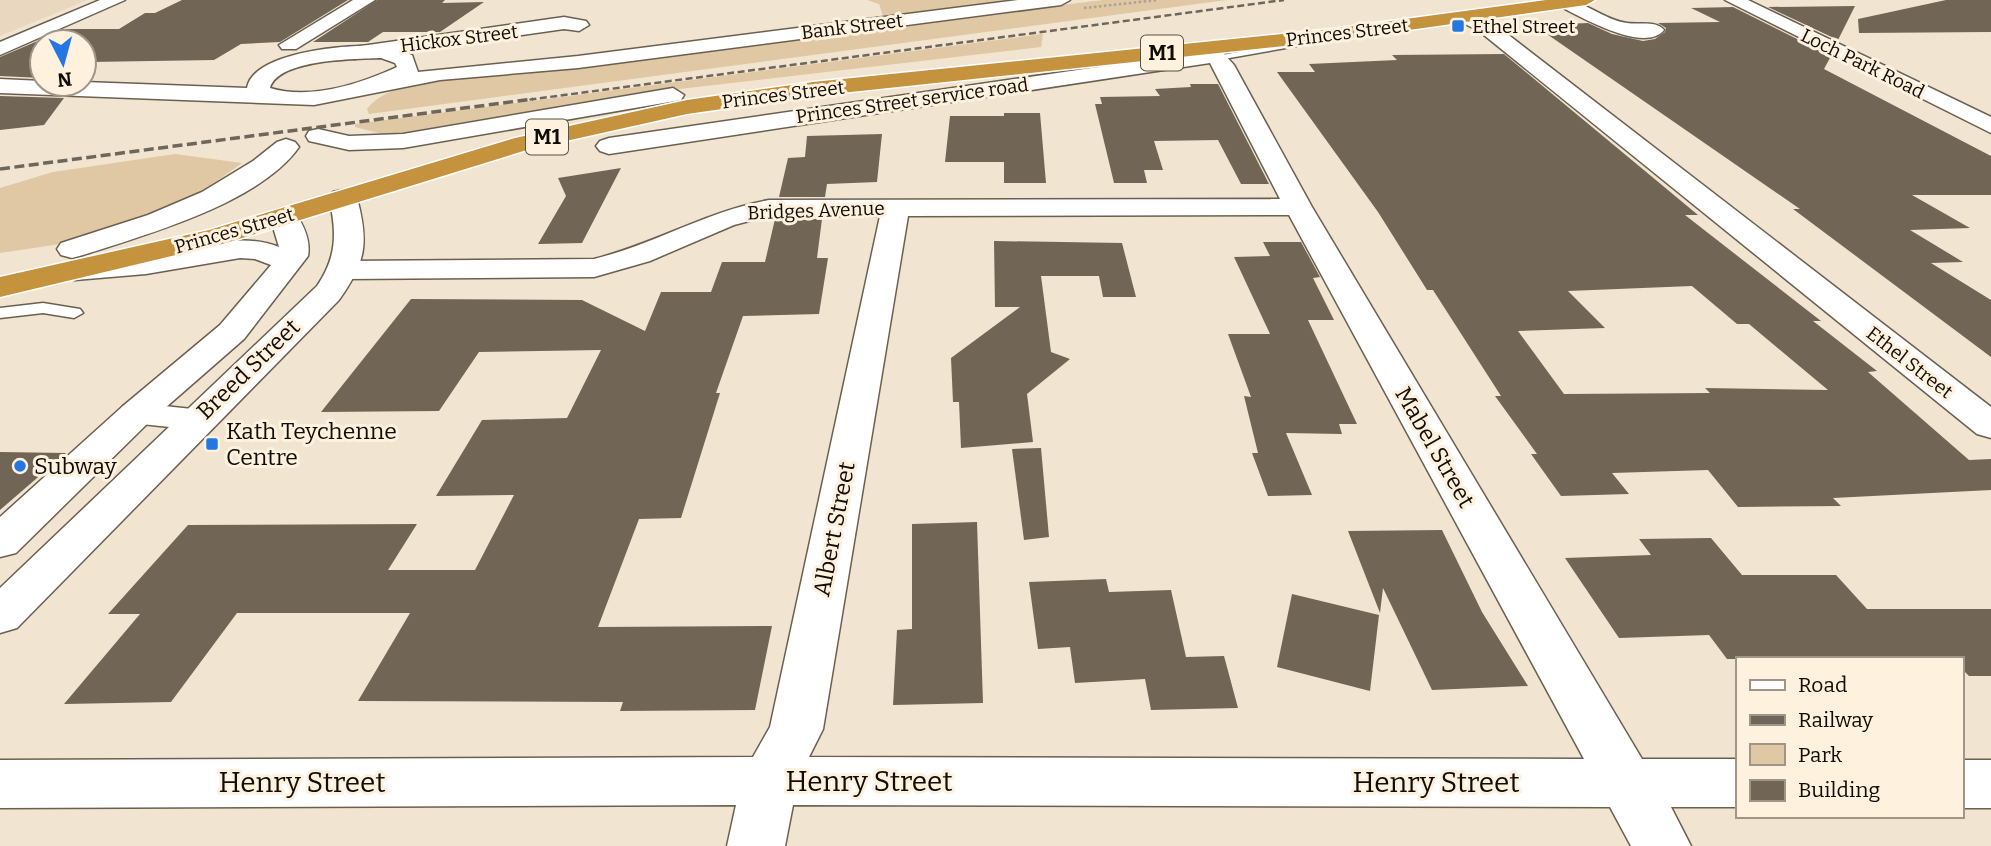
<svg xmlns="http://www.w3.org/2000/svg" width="1991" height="846" viewBox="0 0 1991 846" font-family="Bitter,serif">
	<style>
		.built { fill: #e9d8bf }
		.green { fill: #e0c8a4 }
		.building { fill: #716656; fill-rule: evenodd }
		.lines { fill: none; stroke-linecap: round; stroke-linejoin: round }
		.lane-casing { stroke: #6b6050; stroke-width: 3 }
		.street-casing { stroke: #6b6050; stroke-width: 3 }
		.secondary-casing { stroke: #6b6050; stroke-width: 3 }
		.highway-casing { stroke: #fff; stroke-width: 3 }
		.path { stroke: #aca293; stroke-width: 2.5; stroke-dasharray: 2.5 2.5; stroke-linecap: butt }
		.lane { fill: #fff; fill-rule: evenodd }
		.street { fill: #fff; fill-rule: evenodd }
		.secondary { fill: #fff; fill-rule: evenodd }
		.highway { fill: #c5923e; fill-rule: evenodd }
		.rail-far1 { stroke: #6e665b; stroke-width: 2.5; stroke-dasharray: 7 3.5; stroke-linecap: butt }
		.rail { stroke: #6e665b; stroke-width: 3.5; stroke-dasharray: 10 4.5; stroke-linecap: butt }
		.poi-dot { fill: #2477e2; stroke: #fef1de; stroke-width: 2.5 }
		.labels { text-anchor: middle; stroke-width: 6; stroke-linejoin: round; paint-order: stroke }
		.far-street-label { font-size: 19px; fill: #100c06; stroke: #fef1de }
		.far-poi-label { font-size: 19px; fill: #100c06; stroke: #fef1de; text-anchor: start }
		.shield { fill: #fef1de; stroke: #575147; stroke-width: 2 }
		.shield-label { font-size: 21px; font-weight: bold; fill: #100c06 }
		.street-label { font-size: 23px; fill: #100c06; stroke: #fef1de }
		.poi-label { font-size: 23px; fill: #100c06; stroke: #fef1de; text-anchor: start }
		.near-street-label { font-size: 28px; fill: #100c06; stroke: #fef1de }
	</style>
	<rect width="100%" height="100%" fill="#f1e4d1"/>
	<polygon class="built" points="0,0 88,0 0,36"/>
	<g class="green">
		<polygon points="867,0 1015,0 883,16 879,4"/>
		<path d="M1103 0H1227L369 114 367 109C383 88 416 84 440 80Z"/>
		<polygon points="1043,34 1041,47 680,89 479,125 409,134 383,134 355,127 355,124"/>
		<polygon points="175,154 242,163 190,200 60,244 0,253 0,188 53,172"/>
	</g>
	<g class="building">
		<polygon points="182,0 348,0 280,42 241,44 214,60 90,62 84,71 84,42 42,42 42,78 0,76 0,57 66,29 119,29 145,13 155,13"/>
		<polygon points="377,0 445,0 442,3 484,2 440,32 383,32 368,42 313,42"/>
		<polygon points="1946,0 1991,0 1991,32 1859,33 1858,19"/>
		<polygon points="1855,6 1838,40 1768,7"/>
		<polygon points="1733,7 1831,56 1824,69 1991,156 1991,195 1912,195 1970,228 1910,230 1963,262 1931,263 1991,300 1991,357 1793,209 1800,209 1541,30 1572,29 1564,24 1588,23 1612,34 1643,41 1655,39 1665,32 1666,28 1658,23 1720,22 1691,8"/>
		<path d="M1504 54 1698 215H1685L1821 321H1813L1877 371 1868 372 1969 460 1991 459V490L1833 498 1841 506 1738 507 1708 470 1612 473 1629 494 1561 496 1531 454H1537L1495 396H1501L1433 290H1427L1378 212 1277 72H1315L1309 64 1397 60 1392 55ZM1692 286 1737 324H1749L1828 390 1705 388 1710 393 1564 394 1518 331 1605 328 1568 291Z"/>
		<polygon points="1190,84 1218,84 1269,184 1241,184 1218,140 1154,141 1163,170 1144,170 1147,183 1114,183 1095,104 1102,104 1100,97 1160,96 1155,89 1191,87"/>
		<polygon points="0,96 64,98 44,125 0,130"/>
		<polygon points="1004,113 1040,113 1046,183 1004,183 1004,162 945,162 950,116 1004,116"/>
		<polygon points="882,134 877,182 827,184 825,197 779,197 788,158 805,157 807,136"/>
		<polygon points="621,168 582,243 538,244 566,196 558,178"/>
		<polygon points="775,219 822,219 817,258 828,258 819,314 743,316 716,393 720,393 681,518 639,519 598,627 772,626 755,710 620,711 623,702 358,701 410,613 237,613 171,702 64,704 140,614 108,614 188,525 417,524 388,570 475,570 514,495 436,496 482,420 567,418 601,350 479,352 439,411 321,412 411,299 582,300 645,331 661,292 711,292 722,262 765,262"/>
		<polygon points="994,241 1122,243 1136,297 1103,297 1099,276 1041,276 1051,352 1070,359 1027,394 1033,442 961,448 959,402 953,402 951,358 1020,307 995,307"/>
		<polygon points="1263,242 1301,242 1320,277 1313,278 1334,320 1308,320 1357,424 1339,424 1342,434 1286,433 1312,495 1268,496 1252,453 1258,453 1244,396 1251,397 1228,334 1270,334 1234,257 1270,256"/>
		<polygon points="1041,448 1049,537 1024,540 1012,449"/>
		<polygon points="0,452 66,453 0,510"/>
		<polygon points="977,522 983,703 893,705 897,630 912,629 912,524"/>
		<polygon points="1442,530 1482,612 1528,686 1432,690 1383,588 1380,613 1348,531"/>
		<polygon points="1711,538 1742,575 1836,575 1867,609 1991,609 1991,676 1969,676 1961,668 1961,659 1727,659 1709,635 1619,638 1565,558 1651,555 1639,539"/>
		<polygon points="1106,579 1109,592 1171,590 1186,657 1224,656 1238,708 1151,710 1145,679 1075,683 1070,647 1038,649 1029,582"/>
		<polygon points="1292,594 1379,615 1370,691 1277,667"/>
	</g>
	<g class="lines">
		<defs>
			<g id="lane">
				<polygon points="1322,36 1326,37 1326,41 1218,60 1212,57"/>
				<polygon points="43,303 80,309 83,313 74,318 43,313 0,318 0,308"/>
			</g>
			<g id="street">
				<polygon points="100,0 125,0 0,55 0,42"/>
				<polygon points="353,0 375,0 296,49 282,49 279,45"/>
				<path d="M1560 0C1586 0 1603 20 1627 23 1639 25 1656 20 1664 30 1645 54 1581 17 1561 7Z"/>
				<polygon points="1725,0 1748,0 1991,117 1991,133"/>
				<polygon points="1462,12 1493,23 1991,407 1991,438 1977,434 1479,31 1453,18"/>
				<polygon points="564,17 586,21 589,25 579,31 564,29 354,59 344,53 354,47"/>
				<path d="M1208 42 1215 44 1234 65 1312 207 1642 759H1737V807H1671L1691 846H1631L1610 807 793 805 785 846H727L736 805 0 808V760L753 757 770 727 880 216H769L734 225 650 261 594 277 345 279 334 277 329 270 334 263 345 261 594 259C655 244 707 211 769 200L1280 199 1210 63 609 154 600 151 596 146 600 141 609 138 1201 52 1198 48 1201 44ZM1289 215 1584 759 809 757 823 729 908 216Z"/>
				<polygon points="136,403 211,411 216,419 211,427 197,430 123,422 117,414 123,406"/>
				<rect x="1961" y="760" width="30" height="48"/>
			</g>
			<g id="secondary">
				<path d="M1018 0H1070L1061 5 578 68 440 80 314 105 0 93V79L42 81V84L84 82 247 88C253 51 351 44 381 46 391 47 402 52 412 55L418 72 578 56ZM381 58 395 63 397 67C360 84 310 100 270 88 278 59 355 59 381 58Z"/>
				<polygon points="673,88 684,95 681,100 403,148 349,150 309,141 306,136 309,131 318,129 349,136 403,134"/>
				<path d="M286 139 295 142 299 147C260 203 145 235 83 255L72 258 61 255 57 249 61 243 148 215 202 192 253 161 277 142Z"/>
				<path d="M343 190 353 192 357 198C369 243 366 262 339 300L17 628 0 633V588L317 286C337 257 337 232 329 198L333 192Z"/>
				<path d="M284 208 294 211C303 224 311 239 308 256L244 339 149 422 16 553 0 557V517L123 406 220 325 271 265 255 259 240 258 146 274 75 280 64 278 59 271 64 264C90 258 118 259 145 256 188 251 237 230 279 247L270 217 274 211Z"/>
			</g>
			<polygon id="highway" points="1546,0 1595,0 1586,5 1331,41 813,96 687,114 530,149 226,243 0,297 0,277 209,230 515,138 687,100 813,82 1331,29"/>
		</defs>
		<use href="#lane" class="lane-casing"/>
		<use href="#street" class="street-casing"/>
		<use href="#secondary" class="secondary-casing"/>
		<use href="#highway" class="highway-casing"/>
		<polyline class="path" points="1084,8 1158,0"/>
		<use href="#lane" class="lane"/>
		<use href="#street" class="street"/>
		<use href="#secondary" class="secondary"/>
		<use href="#highway" class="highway"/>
		<polyline class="rail-far1" points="519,101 1284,0"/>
		<polyline class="rail" points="0,169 533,99"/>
	</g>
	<g class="poi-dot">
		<rect x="1451" y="19" width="14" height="14" rx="3.5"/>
		<rect x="205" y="437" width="14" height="14" rx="3.5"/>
		<circle cx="20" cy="466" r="7"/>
	</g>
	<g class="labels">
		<g class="far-street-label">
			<text transform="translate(852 26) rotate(-7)" y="7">Bank Street</text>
			<text transform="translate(1347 32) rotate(-7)" y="7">Princes Street</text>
			<text transform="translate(459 38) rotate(-7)" y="7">Hickox Street</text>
			<text transform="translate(1863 63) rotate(26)" y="7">Loch Park Road</text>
			<text transform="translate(783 94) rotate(-7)" y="7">Princes Street</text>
			<text transform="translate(912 100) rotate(-8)" y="7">Princes Street service road</text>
			<text transform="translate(816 210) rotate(-2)" y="7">Bridges Avenue</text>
			<text transform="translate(234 230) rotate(-16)" y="7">Princes Street</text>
			<text transform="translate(1910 362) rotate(38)" y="7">Ethel Street</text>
		</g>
		<g class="far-poi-label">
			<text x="1472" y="33">Ethel Street</text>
		</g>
		<g class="shield">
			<rect x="1141" y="35.5" width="42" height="35" rx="5"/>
			<rect x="526" y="119.5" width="42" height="35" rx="5"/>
		</g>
		<g class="shield-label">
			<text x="1162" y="60">M1</text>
			<text x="547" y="144">M1</text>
		</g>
		<g class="street-label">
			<text transform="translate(248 369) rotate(-44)" y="8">Breed Street</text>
			<text transform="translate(1435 447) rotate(60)" y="8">Mabel Street</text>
			<text transform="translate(834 529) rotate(-79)" y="8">Albert Street</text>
		</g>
		<g class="poi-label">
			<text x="226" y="439">Kath Teychenne<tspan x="226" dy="26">Centre</tspan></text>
			<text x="34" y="474">Subway</text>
		</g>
		<g class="near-street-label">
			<text x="869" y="791">Henry Street</text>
			<text x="302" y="792">Henry Street</text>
			<text x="1436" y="792">Henry Street</text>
		</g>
	</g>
	<rect x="1736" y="657" width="228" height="161" fill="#fef1de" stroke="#9f9588" stroke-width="2"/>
	<rect x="1750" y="680" width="35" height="10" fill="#ffffff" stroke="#9f9588" stroke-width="2"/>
	<text x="1798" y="692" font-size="21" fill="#100c06">Road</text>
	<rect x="1750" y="715" width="35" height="10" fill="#6e665b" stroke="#9f9588" stroke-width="2"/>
	<text x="1798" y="727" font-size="21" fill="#100c06">Railway</text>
	<rect x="1750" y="744" width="35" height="21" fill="#e0c8a4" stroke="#9f9588" stroke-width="2"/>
	<text x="1798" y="762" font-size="21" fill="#100c06">Park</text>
	<rect x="1750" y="780" width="35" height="21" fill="#716656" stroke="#9f9588" stroke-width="2"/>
	<text x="1798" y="797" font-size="21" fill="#100c06">Building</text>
	<g transform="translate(63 63) rotate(174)"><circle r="33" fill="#fef1de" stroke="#9f9588" stroke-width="2"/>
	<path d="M0-5L12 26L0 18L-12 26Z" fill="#2477e2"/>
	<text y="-10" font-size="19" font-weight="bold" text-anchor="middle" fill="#100c06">N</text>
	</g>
</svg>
